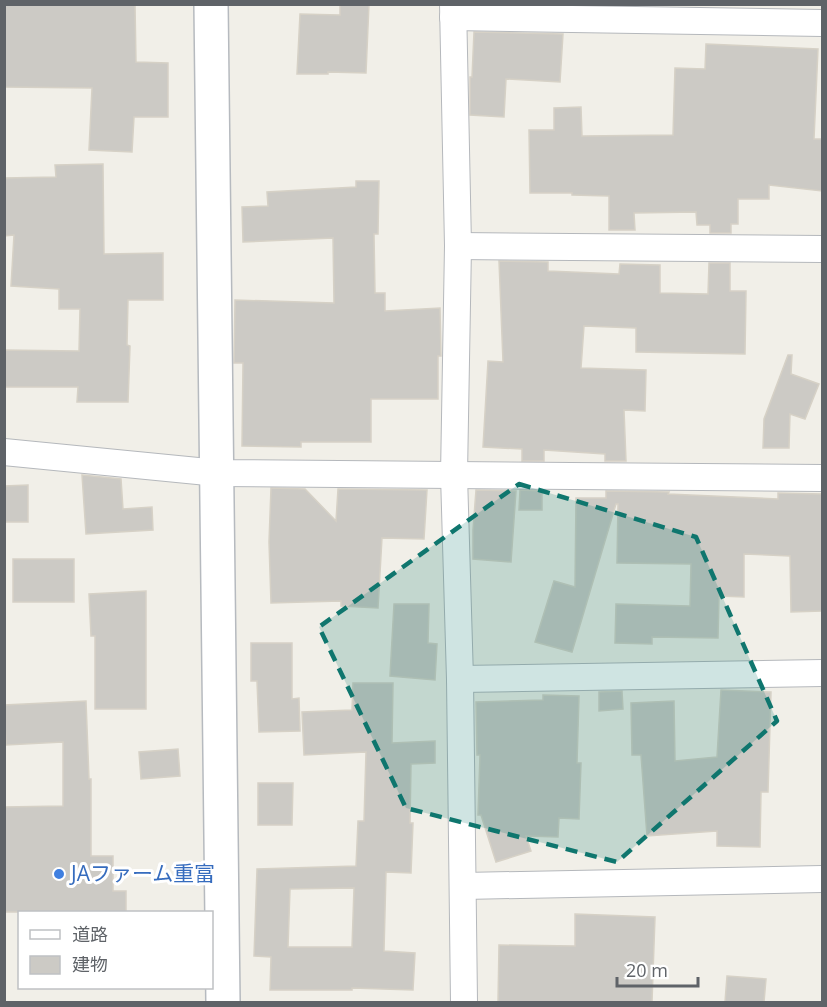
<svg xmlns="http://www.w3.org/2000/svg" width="827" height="1007" viewBox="0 0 827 1007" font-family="'Open Sans','Noto Sans JP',sans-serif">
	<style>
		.building { fill: #cccac5; stroke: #d6d1c6; stroke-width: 1.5; fill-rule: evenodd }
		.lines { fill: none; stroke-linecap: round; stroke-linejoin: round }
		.street-casing { stroke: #b5b8bc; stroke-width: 28 }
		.secondary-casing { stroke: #b6babf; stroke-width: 36 }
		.street { stroke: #fff; stroke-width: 26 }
		.secondary { stroke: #fff; stroke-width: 33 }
		.marked { fill: #0f766e; fill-opacity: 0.2; stroke: #0f766e; stroke-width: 4.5; stroke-dasharray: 12 8; stroke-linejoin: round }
		.shop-dot { fill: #3f7fe0; stroke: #fff; stroke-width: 2 }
		.labels { text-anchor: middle; stroke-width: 6; stroke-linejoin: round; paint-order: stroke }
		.shop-label { font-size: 21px; fill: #366cbe; stroke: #fff; text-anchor: start }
	</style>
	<rect width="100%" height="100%" fill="#f1efe8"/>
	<g class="building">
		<polygon points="4,4 135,4 136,62 168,63 168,117 134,117 132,152 89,150 92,88 4,87"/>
		<polygon points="340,4 369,4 366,73 328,72 328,74 297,74 300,14 340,15"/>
		<polygon points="474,32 563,34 560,82 506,79 504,117 470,115 470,77 472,77"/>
		<polygon points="706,44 818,49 814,139 822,139 822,191 769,185 769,199 738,199 738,224 731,224 731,233 710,233 710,225 697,225 696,212 634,213 635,230 609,230 609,196 572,195 572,193 530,193 529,130 554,130 554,108 581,107 582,136 673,135 675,68 705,69"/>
		<polygon points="103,164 104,254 163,253 163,300 128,300 127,345 130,346 128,402 77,402 78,387 4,387 4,350 79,351 80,309 59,309 59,289 11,286 14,235 4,236 4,178 56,177 55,165"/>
		<polygon points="356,181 379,181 378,234 374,234 375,293 385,293 385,311 440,308 441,356 438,356 438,399 371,399 371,442 301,442 301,447 242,446 243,363 234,363 235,300 334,303 333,238 243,242 242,207 268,206 267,192 356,187"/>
		<polygon points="499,261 548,262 548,271 619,274 620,264 660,265 660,293 708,294 709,263 730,263 730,291 746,291 745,354 636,352 636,328 584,326 581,368 646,370 645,411 624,410 626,461 605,461 605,454 544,450 544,461 522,461 522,449 483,447 488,361 503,362"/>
		<polygon points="788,355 792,355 791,374 819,384 805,419 790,414 789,448 763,448 764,419"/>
		<polygon points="82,475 121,479 123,509 152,507 153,530 86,534"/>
		<polygon points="28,485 28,522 4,522 4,486"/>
		<polygon points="271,488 305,489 336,521 338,489 427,490 424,539 382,538 378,608 341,606 341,601 271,603 269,542"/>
		<polygon points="476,490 516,491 511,562 473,559 473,530"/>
		<polygon points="520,490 542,491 542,510 519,510"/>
		<polygon points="606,491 669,492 668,494 778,499 778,493 822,494 822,611 791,612 790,556 744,554 744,597 719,596 718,638 652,637 652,644 615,643 616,604 690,606 691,564 617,563 618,504 616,504 572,652 535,642 554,581 575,587 576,498 606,498"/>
		<rect x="13" y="559" width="61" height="43"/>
		<polygon points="146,591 146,709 95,709 95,636 91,636 89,594"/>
		<polygon points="394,604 429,604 428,643 437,644 435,680 390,676"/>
		<polygon points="251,643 292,643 292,699 299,698 300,731 259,732 257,681 251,681"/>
		<path d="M353 683H393L392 743 435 741V763L411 764 410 823H413L411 873 386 872 384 951 415 953 413 990 352 988V990H270L271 957 254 956 257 869 356 866 358 821H364L366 752 304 755 302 712 352 710ZM354 888 352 947H288L290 889Z"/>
		<polygon points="721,690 771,692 768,792 761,792 760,847 717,846 717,831 647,836 641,755 632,755 631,703 674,701 675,761 717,757"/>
		<polygon points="622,691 623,709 599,711 599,692"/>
		<polygon points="543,695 579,696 577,763 581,763 579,819 559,818 558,837 526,836 531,851 496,862 481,815 478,815 480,755 477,755 476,702 543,700"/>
		<polygon points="86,701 89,779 91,779 91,856 113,856 113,891 126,891 126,912 4,912 4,807 63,806 63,742 6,745 4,705"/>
		<polygon points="178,749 180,776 141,779 139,752"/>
		<polygon points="258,783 293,783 292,825 258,825"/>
		<polygon points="575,914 655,917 652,1002 498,1002 499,945 575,946"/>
		<polygon points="727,976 766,979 764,1002 725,1002"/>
	</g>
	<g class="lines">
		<defs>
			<g id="street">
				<polyline points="453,4 458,246 454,475 460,679 464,1002"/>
				<polyline points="453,17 822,23"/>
				<polyline points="458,246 822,249"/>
				<polyline points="4,452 218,473 822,478"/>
				<polyline points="460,679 822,673"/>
				<polyline points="464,886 822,879"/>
			</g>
			<polyline id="secondary" points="211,4 223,1002"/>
		</defs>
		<use href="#street" class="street-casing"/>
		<use href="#secondary" class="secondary-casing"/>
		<use href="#street" class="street"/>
		<use href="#secondary" class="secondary"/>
	</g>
	<path class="marked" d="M519 484 696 537 777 721 617 862 406 808 319 627Z"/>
	<circle class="shop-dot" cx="59" cy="874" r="6"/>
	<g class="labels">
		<g class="shop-label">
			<text x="71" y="881">JAファーム重富</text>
		</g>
	</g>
	<rect width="827" height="1007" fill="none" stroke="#5f6368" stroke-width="12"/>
	<rect x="18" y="911" width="195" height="78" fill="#ffffff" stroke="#bfc1c3" stroke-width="1.5"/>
	<rect x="30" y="930" width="30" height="9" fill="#ffffff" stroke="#bfc1c3" stroke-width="1.5"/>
	<text x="72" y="941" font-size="18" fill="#5f6368">道路</text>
	<rect x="30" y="956" width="30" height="18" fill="#cccac5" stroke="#bfc1c3" stroke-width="1.5"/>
	<text x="72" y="971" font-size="18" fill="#5f6368">建物</text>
	<path d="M617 977v9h81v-9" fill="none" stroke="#5f6368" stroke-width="3"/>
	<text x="626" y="977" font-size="18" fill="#5f6368" stroke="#ffffff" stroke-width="4.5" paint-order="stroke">20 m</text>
</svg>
